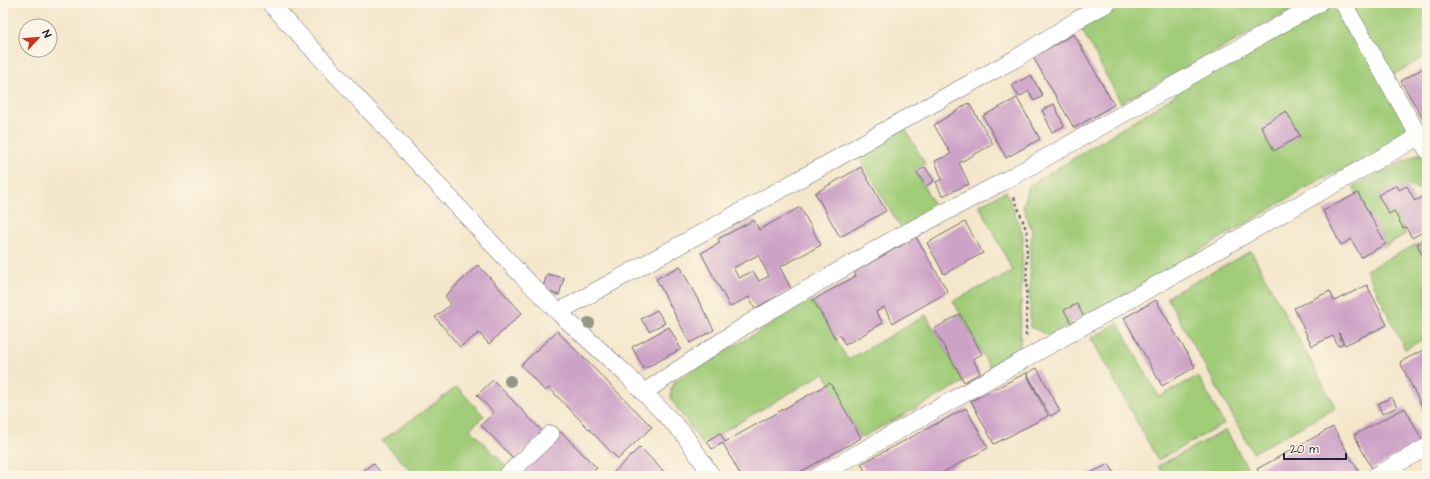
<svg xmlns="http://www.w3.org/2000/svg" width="1430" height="479" viewBox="0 0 1430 479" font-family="'Architects Daughter',sans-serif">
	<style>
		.green { fill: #a1cc78; stroke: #62775a; fill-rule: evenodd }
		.building { fill: #cda2c7; fill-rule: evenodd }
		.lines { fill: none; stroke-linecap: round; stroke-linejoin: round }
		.street-casing { stroke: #6c676d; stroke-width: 18 }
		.path { stroke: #6c676d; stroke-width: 2.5; stroke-dasharray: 3 3; stroke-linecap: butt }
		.street { stroke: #fff; stroke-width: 17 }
		.tree { fill: #959686 }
	</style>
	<rect width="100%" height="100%" fill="#fcf5e5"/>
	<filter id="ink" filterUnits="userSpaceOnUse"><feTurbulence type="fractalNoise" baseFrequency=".025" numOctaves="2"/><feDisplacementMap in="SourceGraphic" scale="8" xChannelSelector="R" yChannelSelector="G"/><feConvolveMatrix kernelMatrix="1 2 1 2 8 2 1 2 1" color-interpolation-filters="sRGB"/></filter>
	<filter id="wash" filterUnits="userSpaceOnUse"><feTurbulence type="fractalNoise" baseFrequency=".012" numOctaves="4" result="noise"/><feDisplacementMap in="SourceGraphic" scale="16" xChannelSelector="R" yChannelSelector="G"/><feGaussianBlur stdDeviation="0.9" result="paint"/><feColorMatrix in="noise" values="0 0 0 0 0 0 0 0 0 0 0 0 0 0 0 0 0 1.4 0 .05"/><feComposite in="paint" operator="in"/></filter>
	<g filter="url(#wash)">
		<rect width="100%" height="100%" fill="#f4e6cb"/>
		<g class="green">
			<polygon points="1108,3 1305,3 1121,103 1077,20"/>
			<path d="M1349 3H1427V55L1386 79 1419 137 1323 178 1160 274 1084 317 1077 304 1065 310 1071 323 1050 336 1030 327V255L1032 230 1023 207 1029 186 1174 96 1184 84 1323 6H1330L1336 10 1363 50ZM1286 112 1300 136 1274 150 1261 126Z"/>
			<polygon points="901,121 925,164 914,169 940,215 904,234 854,148"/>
			<polygon points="1421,153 1427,165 1427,191 1407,186 1399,190 1396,185 1379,195 1389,214 1394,211 1406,234 1383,247 1353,186"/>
			<polygon points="1006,191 1023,235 1020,350 990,368 953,301 1013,271 979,205"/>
			<polygon points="1417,244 1427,264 1427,337 1405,349 1366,270"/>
			<polygon points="1251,251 1336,408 1253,453 1167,297"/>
			<polygon points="813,300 848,360 926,315 964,382 861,438 824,373 702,444 671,399 671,389 676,380"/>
			<polygon points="1118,323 1159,397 1198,376 1224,424 1158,460 1091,338"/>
			<polygon points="457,387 484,416 470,429 511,471 506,476 416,476 382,441"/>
			<polygon points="1226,430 1252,476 1164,476 1158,466"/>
		</g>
		<g id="blocks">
			<g class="building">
				<polygon points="1074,34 1114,105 1074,128 1033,57"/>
				<polygon points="1427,66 1427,127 1401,81"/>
				<polygon points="1031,75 1043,96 1034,101 1029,91 1019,97 1012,85"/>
				<polygon points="1017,98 1040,139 1006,158 983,116"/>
				<polygon points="969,103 993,144 959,163 969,184 942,196 936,182 942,179 935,161 951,154 934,125"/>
				<polygon points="1054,104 1064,126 1052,132 1042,110"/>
				<polygon points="1286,111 1300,136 1274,151 1261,126"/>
				<polygon points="861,167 886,211 840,237 815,193"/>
				<polygon points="925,167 934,181 926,186 917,172"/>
				<polygon points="1397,185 1399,190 1407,186 1415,201 1427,195 1427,230 1412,238 1406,227 1403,228 1394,211 1389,214 1378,195"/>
				<polygon points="1358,193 1386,244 1361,257 1351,239 1341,245 1323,211"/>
				<path d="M800 207 821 245 780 267 791 289 755 308 749 297 730 307 701 253 720 243 718 239 754 220 759 230ZM758 255 769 276 759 281 753 271 739 278 733 268Z"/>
				<polygon points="965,222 983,253 944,274 927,243"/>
				<polygon points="916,237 948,292 893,323 884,307 876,312 883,323 845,345 840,335 835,338 813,300 856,276 854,272"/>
				<polygon points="1427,239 1427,264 1417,244"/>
				<polygon points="478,265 522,313 489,344 479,333 460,347 435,317 451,304 445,296"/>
				<polygon points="680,266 714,330 690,343 656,279"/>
				<polygon points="547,274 564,278 559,295 542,290"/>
				<polygon points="1367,285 1387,325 1345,345 1339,333 1338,333 1343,344 1338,346 1333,336 1312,346 1294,308 1330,291 1334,301"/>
				<polygon points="1156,300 1195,367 1162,386 1124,318"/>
				<polygon points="1077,304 1084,317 1071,323 1064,310"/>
				<polygon points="657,310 665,323 649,331 641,319"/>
				<polygon points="960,314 982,354 973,359 980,373 964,382 934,329"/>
				<polygon points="669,327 681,349 644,369 632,347"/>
				<polygon points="557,331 652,427 618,459 549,388 545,391 521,365"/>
				<polygon points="1427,348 1427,417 1400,362"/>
				<polygon points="1037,368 1060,411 1050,416 1027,373"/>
				<polygon points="1026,373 1048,416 994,444 971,401"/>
				<polygon points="493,380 544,433 515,460 481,425 494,413 477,395"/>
				<polygon points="830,383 861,438 793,476 741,476 723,443 712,449 707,441 720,433 725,442"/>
				<polygon points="1392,397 1397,407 1382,414 1378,404"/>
				<polygon points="966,408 988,448 936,476 868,476 861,464"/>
				<polygon points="1405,408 1423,442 1372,469 1354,435"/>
				<polygon points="1333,427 1360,474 1357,476 1260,476 1257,469"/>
				<polygon points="561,432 597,468 588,476 528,476 523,470"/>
				<polygon points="640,447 668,476 610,476"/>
				<polygon points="373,463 383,475 381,476 357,476"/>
				<polygon points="1109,464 1116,476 1084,476"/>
			</g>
		</g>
	</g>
	<g filter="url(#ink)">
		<use href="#blocks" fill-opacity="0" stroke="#6c676d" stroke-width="1"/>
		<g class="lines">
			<defs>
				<g id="street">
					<polyline points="270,3 524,278 558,312 626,374 683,433 712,476"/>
					<polyline points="1343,3 1427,150"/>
					<polyline points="558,312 827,164 901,121 1015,59 1077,20 1108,3"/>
					<polyline points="644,392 749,323 892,240 1008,179 1319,3"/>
					<polyline points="506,476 551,434"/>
					<polyline points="818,476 1427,132"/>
					<polyline points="1375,476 1427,447"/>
				</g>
			</defs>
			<use href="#street" class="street-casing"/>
			<polyline class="path" points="1014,197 1027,232 1026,336"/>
			<use href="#street" class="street"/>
		</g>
		<g class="tree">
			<circle cx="589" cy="323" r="6"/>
			<circle cx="510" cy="381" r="6"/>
		</g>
	</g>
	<rect width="1430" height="479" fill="none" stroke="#fcf5e5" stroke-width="16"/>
	<g transform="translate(38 38) rotate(64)"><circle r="19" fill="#fcf5e5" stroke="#a5a1a1"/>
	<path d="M0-3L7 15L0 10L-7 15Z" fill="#c8321e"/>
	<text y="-6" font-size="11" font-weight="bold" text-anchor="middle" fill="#22223b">N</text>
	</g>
	<path d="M1284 453v6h62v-6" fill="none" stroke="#22223b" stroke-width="2"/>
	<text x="1290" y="453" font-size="12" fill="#22223b" stroke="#fcf5e5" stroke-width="3" paint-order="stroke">20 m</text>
</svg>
